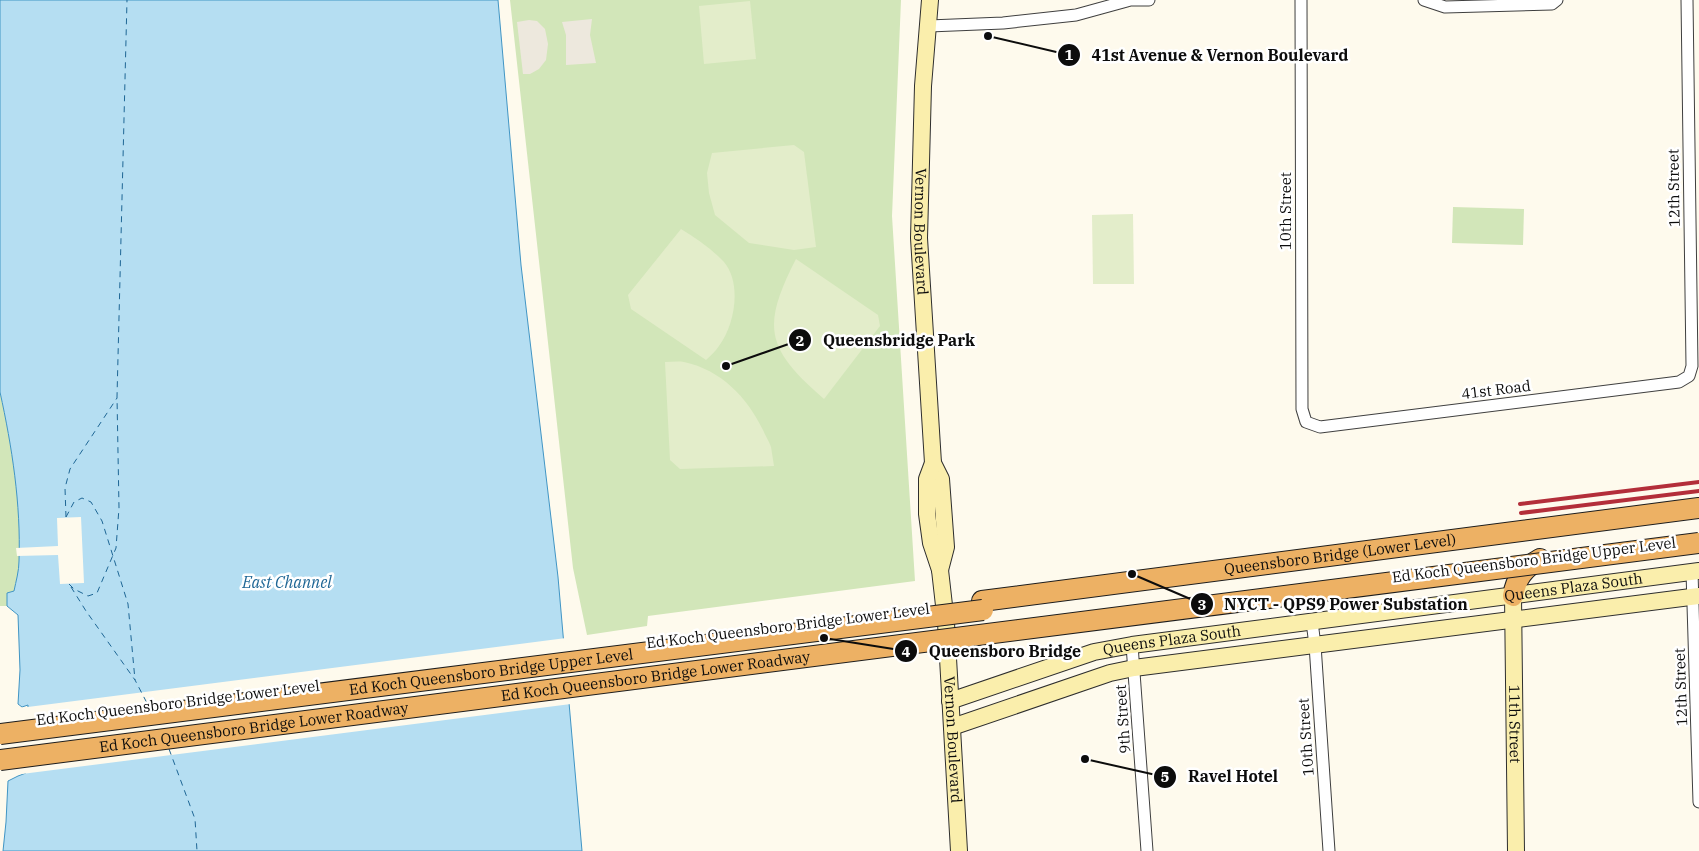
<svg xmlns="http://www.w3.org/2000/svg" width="1699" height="851" viewBox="0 0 1699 851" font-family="'IBM Plex Serif',serif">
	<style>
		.green { fill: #d2e6b9 }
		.pitch { fill: #e3edca }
		.plaza { fill: #ede8dd }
		.water { fill: #b5def2; stroke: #4195c4 }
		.pier { fill: #fefaed }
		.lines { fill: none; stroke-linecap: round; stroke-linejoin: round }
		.ferry { stroke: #1e6695; stroke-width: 1; stroke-dasharray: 6 5; stroke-linecap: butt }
		.minor-casing { stroke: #3f3f3f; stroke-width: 13 }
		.secondary-casing { stroke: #2e2e2e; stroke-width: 18 }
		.trunk-casing { stroke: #1d1d1d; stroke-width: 22 }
		.minor { stroke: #fff; stroke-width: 11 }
		.secondary { stroke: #faeeac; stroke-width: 16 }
		.trunk { stroke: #edb164; stroke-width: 20 }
		.rail { stroke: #b32e3a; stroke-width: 4 }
		.trunk-bridge-casing { stroke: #1d1d1d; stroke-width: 22; stroke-linecap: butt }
		.trunk-bridge { stroke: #edb164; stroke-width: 20 }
		.labels { text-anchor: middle; stroke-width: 5; stroke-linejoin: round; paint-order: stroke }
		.street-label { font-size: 15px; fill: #0c0c0c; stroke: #fff }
		.water-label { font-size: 16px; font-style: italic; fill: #1e6695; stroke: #fff }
		.leader { fill: none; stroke: #0c0c0c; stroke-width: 2 }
		.callout-dot { fill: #0c0c0c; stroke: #fff; stroke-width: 2 }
		.mark-label { font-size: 15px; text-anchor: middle; font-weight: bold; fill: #fff }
		.callout-label { font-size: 16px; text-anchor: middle; font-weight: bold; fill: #0c0c0c; stroke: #fff; stroke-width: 5; stroke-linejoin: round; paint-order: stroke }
	</style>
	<rect width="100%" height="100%" fill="#fefaed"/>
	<g class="green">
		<polygon points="510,0 901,0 892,216 915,581 648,616 647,626 587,635 573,568"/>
		<polygon points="1453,207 1524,209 1523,245 1452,243"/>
		<path d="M0 392C12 447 22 504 19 561 19 571 16 582 14 591L7 593V606H0Z"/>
	</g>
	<g class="pitch">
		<polygon points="750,1 756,59 704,64 699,6"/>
		<polygon points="794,145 804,152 816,247 794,250 749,243 715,215 709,193 707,173 712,153"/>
		<polygon points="1133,214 1134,284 1093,284 1092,215"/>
		<path d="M681 229C696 238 712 249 724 262 742 283 735 325 719 346 716 351 711 355 706 360L631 309 628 295Z"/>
		<path d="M796 259 878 315 880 326 824 399C766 349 761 327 796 259Z"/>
		<path d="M665 362C671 362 678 361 684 362 721 370 747 397 763 430 765 435 769 441 771 447 772 453 773 460 774 466L680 469 670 460Z"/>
	</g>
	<g class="plaza">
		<polygon points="592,19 590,35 596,63 566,65 566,35 562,22"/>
		<polygon points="529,20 537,21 545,29 548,44 546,60 539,69 530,74 523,74 517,22"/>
	</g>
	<path class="water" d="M0 0H498L521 265 558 577 582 851H3L6 822 8 781 18 776 26 773 28 705 22 707 18 704 20 670 18 615 7 606V593L14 591C16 581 19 571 19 561 21 504 12 447 0 392Z"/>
	<g class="pier">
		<polygon points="81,517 84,583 60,584 58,555 17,556 16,548 58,546 57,518"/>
		<polygon points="566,638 571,704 14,775 23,772 25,708 20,708"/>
	</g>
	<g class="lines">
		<g class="ferry">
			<polyline points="66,517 74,502 82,498 91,502 102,521 128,604 135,680"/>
			<polyline points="66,517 65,488 70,469 117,398"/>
			<polyline points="69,584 74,589 88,596 97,593 116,548 119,508 117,397 127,0"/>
			<polyline points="71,587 86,611 135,680 148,705"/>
			<polyline points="169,749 195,819 197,851"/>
		</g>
		<defs>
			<g id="minor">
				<polyline points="1120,0 1149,0"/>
				<polyline points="1301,0 1302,409 1306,422 1320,427 1679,382 1689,376 1692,366 1687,0"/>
				<polyline points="1424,0 1445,7 1552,4 1557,0"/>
				<polyline points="929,26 1003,23 1076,15 1127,1"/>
				<polyline points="1692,572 1699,802"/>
				<polyline points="1312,622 1315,645 1329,851"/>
				<polyline points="1132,645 1147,851"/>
			</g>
			<g id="secondary">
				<path id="s1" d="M930 0 923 86 919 238 933 463 941 479 946 547 940 570"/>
				<path id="s2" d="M933 463 927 479V514L931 543 940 570 946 623 959 851"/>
				<path id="s3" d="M1513 596 1516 851"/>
				<path id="s4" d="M950 701 1094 652 1132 645 1699 571"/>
				<polyline points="952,727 1110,673 1134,668 1699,596"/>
			</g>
			<g id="trunk">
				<path d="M1513 596C1516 578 1524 568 1540 559"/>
				<path id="s5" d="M982 601 1699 508"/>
			</g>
		</defs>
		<use href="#minor" class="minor-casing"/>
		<use href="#secondary" class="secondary-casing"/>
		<use href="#trunk" class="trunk-casing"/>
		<use href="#minor" class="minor"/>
		<use href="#secondary" class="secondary"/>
		<use href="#trunk" class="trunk"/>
		<g class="rail">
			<polyline points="1520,504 1699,482"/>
			<polyline points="1521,513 1699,491"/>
		</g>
		<defs>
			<g id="trunk-bridge">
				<path id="s6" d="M0 734 983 610"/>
				<path id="s7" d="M0 760 1699 543"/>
			</g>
		</defs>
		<use href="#trunk-bridge" class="trunk-bridge-casing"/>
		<use href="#trunk-bridge" class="trunk-bridge"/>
	</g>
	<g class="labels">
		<g class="street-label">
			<text transform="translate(1674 188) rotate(-91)" y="5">12th Street</text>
			<text transform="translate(1286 211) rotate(-90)" y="5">10th Street</text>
			<text dy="5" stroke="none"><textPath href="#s1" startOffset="232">Vernon Boulevard</textPath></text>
			<text transform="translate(1496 390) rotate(-7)" y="5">41st Road</text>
			<text dy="5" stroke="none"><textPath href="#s5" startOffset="361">Queensboro Bridge (Lower Level)</textPath></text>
			<text transform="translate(1534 560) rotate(-7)" y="5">Ed Koch Queensboro Bridge Upper Level</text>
			<text dy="5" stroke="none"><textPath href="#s4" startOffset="636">Queens Plaza South</textPath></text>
			<text transform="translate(788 626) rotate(-7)" y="5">Ed Koch Queensboro Bridge Lower Level</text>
			<text dy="5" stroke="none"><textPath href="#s4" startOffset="231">Queens Plaza South</textPath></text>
			<text dy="5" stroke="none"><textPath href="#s6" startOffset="495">Ed Koch Queensboro Bridge Upper Level</textPath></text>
			<text dy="5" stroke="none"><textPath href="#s7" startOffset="661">Ed Koch Queensboro Bridge Lower Roadway</textPath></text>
			<text transform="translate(1681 687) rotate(-92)" y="5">12th Street</text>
			<text transform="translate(178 703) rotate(-7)" y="5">Ed Koch Queensboro Bridge Lower Level</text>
			<text transform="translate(1123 719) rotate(-94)" y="5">9th Street</text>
			<text dy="5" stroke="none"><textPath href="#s3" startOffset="128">11th Street</textPath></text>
			<text dy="5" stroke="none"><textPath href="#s7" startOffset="256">Ed Koch Queensboro Bridge Lower Roadway</textPath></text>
			<text transform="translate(1306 737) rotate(-94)" y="5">10th Street</text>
			<text dy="5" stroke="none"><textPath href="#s2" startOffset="280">Vernon Boulevard</textPath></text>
		</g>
		<g class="water-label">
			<text x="287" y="588">East Channel</text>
		</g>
	</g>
	<path class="leader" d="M988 36L1069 55M726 366L800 340M1132 574L1202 604M824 638L906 651M1085 759L1165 777"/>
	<g class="callout-dot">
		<circle cx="988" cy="36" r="5"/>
		<circle cx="726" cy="366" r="5"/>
		<circle cx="1132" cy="574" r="5"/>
		<circle cx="824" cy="638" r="5"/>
		<circle cx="1085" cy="759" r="5"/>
		<circle cx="1069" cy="55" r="12"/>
		<circle cx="800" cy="340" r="12"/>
		<circle cx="1202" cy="604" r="12"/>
		<circle cx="906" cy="651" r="12"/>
		<circle cx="1165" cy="777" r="12"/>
	</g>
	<g class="mark-label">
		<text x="1069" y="60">1</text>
		<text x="800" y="346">2</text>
		<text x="1202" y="610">3</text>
		<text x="906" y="657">4</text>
		<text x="1165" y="782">5</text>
	</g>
	<g class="callout-label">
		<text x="1220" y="61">41st Avenue &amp; Vernon Boulevard</text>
		<text x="899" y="346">Queensbridge Park</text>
		<text x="1346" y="610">NYCT - QPS9 Power Substation</text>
		<text x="1005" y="657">Queensboro Bridge</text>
		<text x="1233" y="782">Ravel Hotel</text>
	</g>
</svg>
